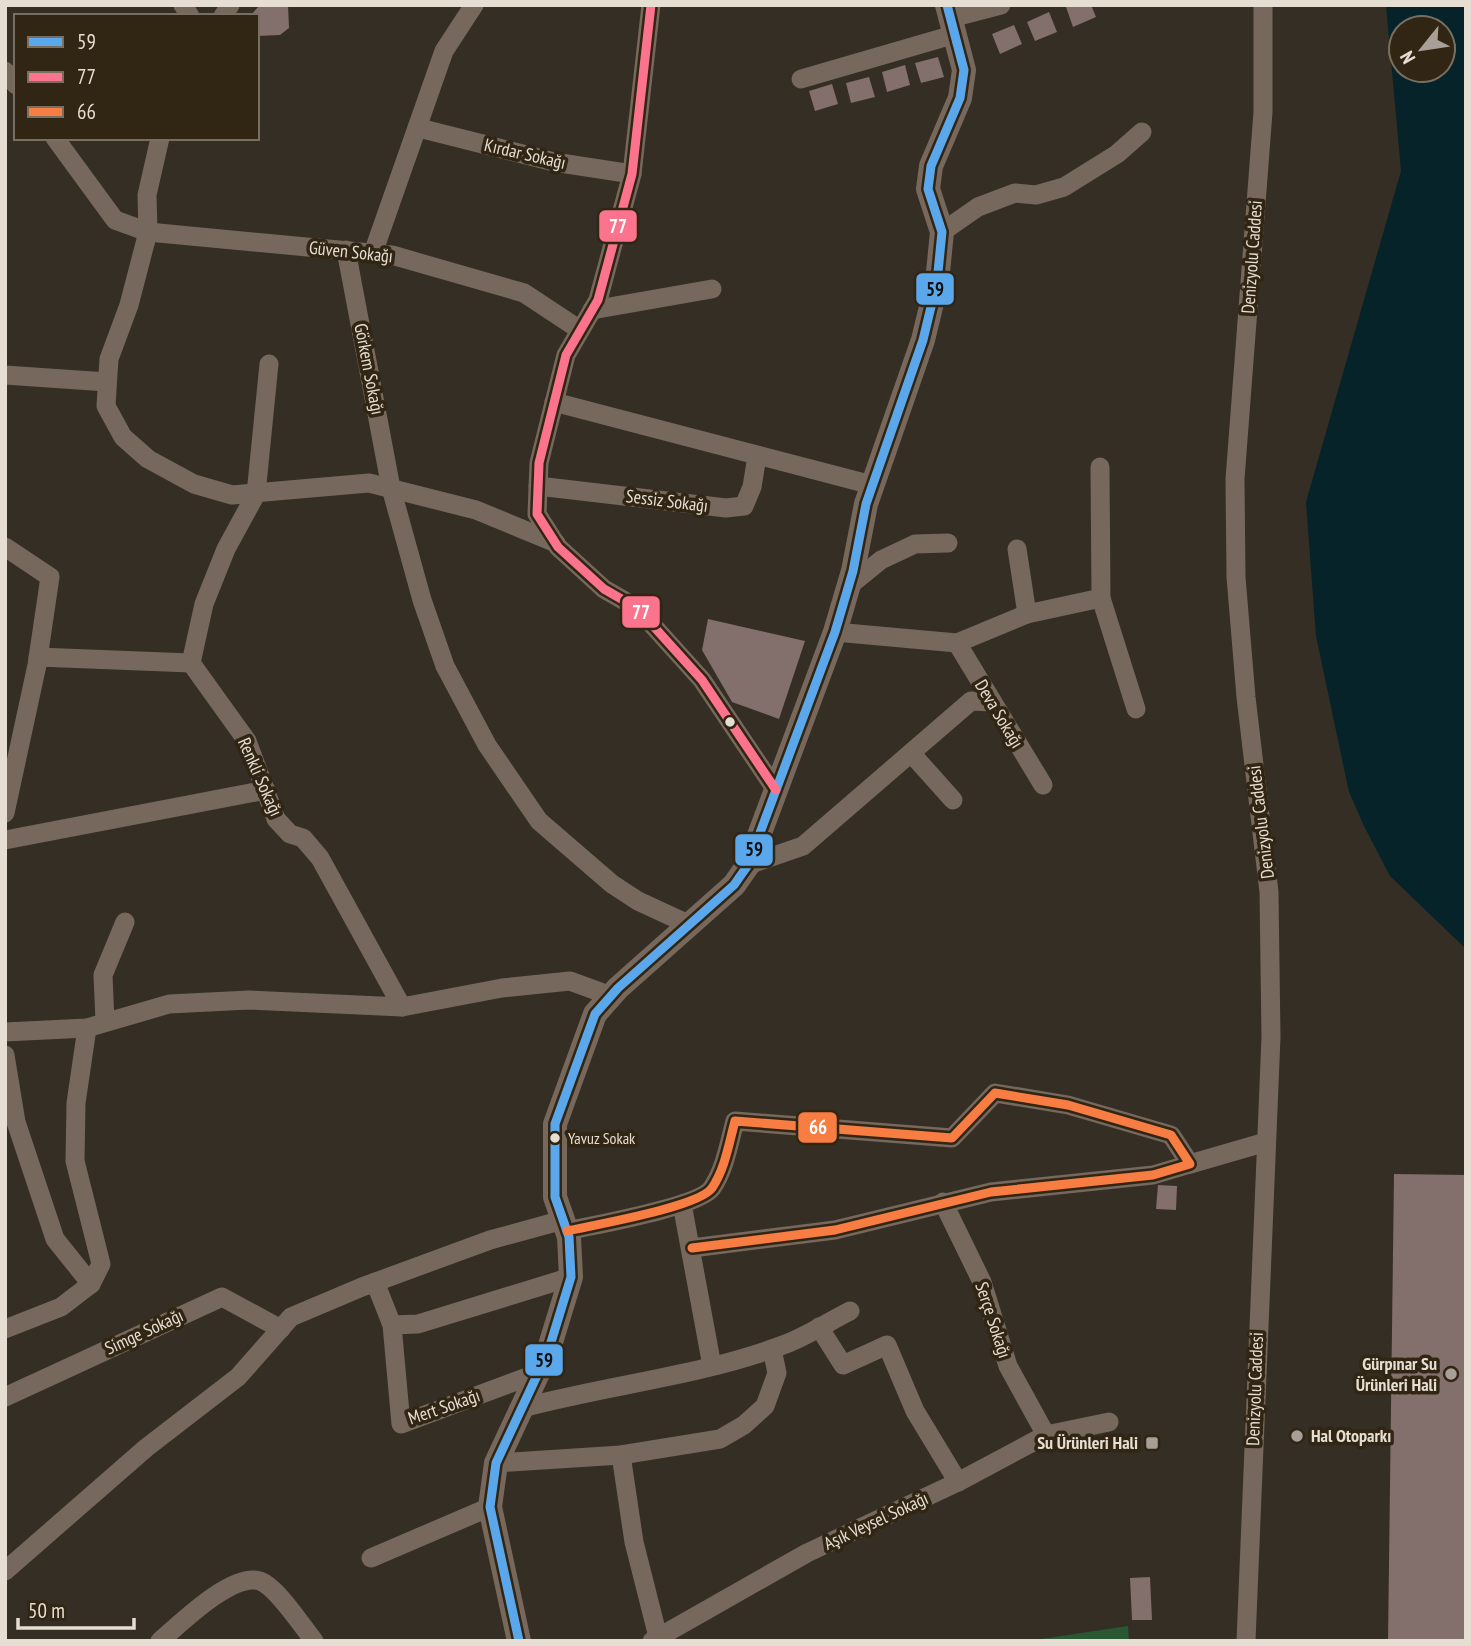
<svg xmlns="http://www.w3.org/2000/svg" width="1471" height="1646" viewBox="0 0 1471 1646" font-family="'PT Sans Narrow',sans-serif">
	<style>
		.green { fill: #2a5833 }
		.water { fill: #052329; fill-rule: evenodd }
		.building { fill: #836f6b }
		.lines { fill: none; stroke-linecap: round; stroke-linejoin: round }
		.minor { stroke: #76685c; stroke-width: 19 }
		.major { stroke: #77685b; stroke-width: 24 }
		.bus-1-casing { stroke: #312513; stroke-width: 14 }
		.bus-2-casing { stroke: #312513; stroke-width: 14 }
		.bus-3-casing { stroke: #312513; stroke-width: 14 }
		.bus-1 { stroke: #5aa8eb; stroke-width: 9 }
		.bus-2 { stroke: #fc738d; stroke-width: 9 }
		.bus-3 { stroke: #f77d43; stroke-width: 9 }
		.bus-dot { fill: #e6ded3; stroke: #312513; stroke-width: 2.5 }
		.poi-dot { fill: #a8a096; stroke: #312513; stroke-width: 2.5 }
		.labels { text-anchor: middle; stroke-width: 7; stroke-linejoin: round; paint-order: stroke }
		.bus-label { font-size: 16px; fill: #e6ded3; stroke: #312513; text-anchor: start }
		.street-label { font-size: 18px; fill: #e6ded3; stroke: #312513 }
		.poi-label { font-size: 18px; font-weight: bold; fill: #e6ded3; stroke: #312513; text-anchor: end }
		.line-badge { stroke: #312513; stroke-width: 2.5 }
		.badge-label { font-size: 19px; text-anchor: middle; font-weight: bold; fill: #fff }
		.pale-badge-label { font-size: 19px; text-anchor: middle; font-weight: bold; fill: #111 }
	</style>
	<rect width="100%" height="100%" fill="#342e24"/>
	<polygon class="green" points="1128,1626 1129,1641 1028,1641"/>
	<path class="water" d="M1386 5H1466V949L1390 876 1364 826 1349 792 1316 636 1306 502 1401 171ZM1401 28H1443V70H1401Z"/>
	<g class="building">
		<polygon points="260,5 288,5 289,28 280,35 257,36 257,16 250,16"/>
		<polygon points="1070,5 1091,5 1096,17 1073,27 1066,7"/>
		<polygon points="1049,12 1057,32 1035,41 1027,22"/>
		<polygon points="1014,25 1022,44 1000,54 992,34"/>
		<polygon points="938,57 944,77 921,83 915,63"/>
		<polygon points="905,65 910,85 887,92 882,72"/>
		<polygon points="869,77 875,97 851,103 846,83"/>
		<polygon points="832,84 838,104 815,111 809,91"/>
		<polygon points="708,619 805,641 779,719 732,702 702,650"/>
		<polygon points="1394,1174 1466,1175 1466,1641 1388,1641"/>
		<polygon points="1158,1185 1177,1186 1176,1210 1156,1209"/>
		<polygon points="1150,1577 1152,1620 1132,1620 1130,1578"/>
	</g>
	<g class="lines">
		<g class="minor">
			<polyline points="183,5 190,16"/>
			<polyline points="651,5 632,174 598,300 566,355 539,463 537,514 558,547 604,589 637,608 702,680 776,790"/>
			<polyline points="223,16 230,5"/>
			<polyline points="951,18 1001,5"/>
			<polyline points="5,71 16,85"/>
			<polyline points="801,79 956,34"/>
			<polyline points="419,128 554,162 632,174"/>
			<polyline points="55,138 115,220 148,232 392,255 524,293 580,330"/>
			<polyline points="160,138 147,195 148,232 129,305 109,359 106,406 123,437 148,459 194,484 232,495 369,483 476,510 556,543"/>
			<polyline points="942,232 978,207 1015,193 1036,195 1064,187 1117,154 1142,132"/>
			<polyline points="346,250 391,488 422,600 445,666 487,745 539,821 612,884 638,901 690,925"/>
			<polyline points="373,253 444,51 474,5"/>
			<polyline points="592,310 712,289"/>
			<polyline points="269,364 256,494 226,549 204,604 191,663 247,741 276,819 290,834 303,838 320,858 402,1007"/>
			<polyline points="5,375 107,382"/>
			<polyline points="554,402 872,485"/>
			<polyline points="1100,467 1101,598 1136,709"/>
			<polyline points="538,486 726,508 744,506 752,487 757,456"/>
			<polyline points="5,547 50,577 37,665 5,813"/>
			<polyline points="1017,549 1027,614"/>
			<polyline points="849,586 881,560 915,544 948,543"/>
			<polyline points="835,632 957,643 1027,614 1101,598"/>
			<polyline points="957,643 1043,785"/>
			<polyline points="38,657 191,663"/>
			<polyline points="911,753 953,800"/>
			<polyline points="5,840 266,790"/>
			<polyline points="748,865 803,846 971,701 991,702"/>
			<polyline points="105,1021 103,975 125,922"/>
			<polyline points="5,1032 87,1028 169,1004 249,1000 402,1007 502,988 570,981 611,996"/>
			<polyline points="5,1055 16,1122 55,1239 91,1284"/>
			<polyline points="1190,1164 1266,1142"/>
			<polyline points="943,1202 982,1282 1008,1366 1046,1435"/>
			<polyline points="682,1204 712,1366"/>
			<path d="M567 1231C593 1225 699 1207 712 1188 725 1169 729 1143 735 1121L952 1138 995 1093 1068 1105 1171 1135 1190 1164 1153 1175 991 1192 835 1230 692 1248"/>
			<polyline points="375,1282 392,1325 401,1424 538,1373"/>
			<polyline points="392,1325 418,1324 571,1277"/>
			<polyline points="819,1327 843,1365 887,1345 915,1411 958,1482"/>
			<polyline points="5,1329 61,1307 91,1284 101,1264 75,1161 76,1103 87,1028"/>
			<polyline points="5,1397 222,1297 281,1329"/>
			<path d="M522 1408C608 1385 700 1376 783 1345 806 1337 828 1322 850 1311"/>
			<polyline points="621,1455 634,1542 658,1637"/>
			<polyline points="496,1463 621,1455 720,1439 744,1425 765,1406 777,1373 772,1349"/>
			<polyline points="371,1558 490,1507"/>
			<polyline points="5,1571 146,1448 238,1377 291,1317 362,1287 490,1240 563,1220"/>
			<path d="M160 1641C180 1624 232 1572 260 1581 277 1587 302 1626 314 1641"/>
			<polyline points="652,1641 807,1553 958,1482 1046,1435 1109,1422"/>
			<polyline points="1246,1641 1271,1037 1269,892 1246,697 1236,577 1235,479 1263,112 1263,5"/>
		</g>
		<polyline class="major" points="519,1641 490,1507 496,1463 548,1352 571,1277 569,1237 555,1197 555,1124 595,1014 618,988 734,885 748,865 835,632 853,571 866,504 923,340 937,282 942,232 928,189 931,166 960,98 964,70 947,5"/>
		<defs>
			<polyline id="bus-1" points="519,1641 490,1507 496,1463 548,1352 571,1277 569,1237 555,1197 555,1124 595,1014 618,988 734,885 748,865 835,632 853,571 866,504 923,340 937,282 942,232 928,189 931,166 960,98 964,70 947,5"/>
			<polyline id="bus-2" points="651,5 632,174 598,300 566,355 539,463 537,514 558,547 604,589 637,608 702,680 776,790"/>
			<path id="bus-3" d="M567 1231C593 1225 699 1207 712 1188 725 1169 729 1143 735 1121L952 1138 995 1093 1068 1105 1171 1135 1190 1164 1153 1175 991 1192 835 1230 692 1248"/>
		</defs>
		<use href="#bus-1" class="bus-1-casing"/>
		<use href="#bus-2" class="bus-2-casing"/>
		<use href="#bus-3" class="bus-3-casing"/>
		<use href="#bus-1" class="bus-1"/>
		<use href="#bus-2" class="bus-2"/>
		<use href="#bus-3" class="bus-3"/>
	</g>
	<g class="bus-dot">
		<circle cx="730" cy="722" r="6"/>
		<circle cx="555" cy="1138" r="6"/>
	</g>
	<g class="poi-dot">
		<circle cx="1451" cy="1374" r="7"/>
		<circle cx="1297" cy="1436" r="7"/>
		<rect x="1145" y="1436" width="14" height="14" rx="3.5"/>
	</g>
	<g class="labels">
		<g class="bus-label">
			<text x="568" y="1144">Yavuz Sokak</text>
		</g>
		<g class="street-label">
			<text transform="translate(525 154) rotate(13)" y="6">Kırdar Sokağı</text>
			<text transform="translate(351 252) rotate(6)" y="6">Güven Sokağı</text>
			<text transform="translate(1252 257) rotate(-86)" y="6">Denizyolu Caddesi</text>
			<text transform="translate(369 369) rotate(79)" y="6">Görkem Sokağı</text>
			<text transform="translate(667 501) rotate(7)" y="6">Sessiz Sokağı</text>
			<text transform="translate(999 714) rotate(59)" y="6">Deva Sokağı</text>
			<text transform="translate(260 777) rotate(66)" y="6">Renkli Sokağı</text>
			<text transform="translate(1261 822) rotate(-97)" y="6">Denizyolu Caddesi</text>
			<text transform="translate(993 1320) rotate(72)" y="6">Serçe Sokağı</text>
			<text transform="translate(144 1332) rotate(-25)" y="6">Simge Sokağı</text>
			<text transform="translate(1255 1389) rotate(-88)" y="6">Denizyolu Caddesi</text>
			<text transform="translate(444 1407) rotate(-19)" y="6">Mert Sokağı</text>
			<text transform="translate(876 1521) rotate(-25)" y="6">Aşık Veysel Sokağı</text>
		</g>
		<g class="poi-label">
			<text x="1437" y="1370">Gürpınar Su<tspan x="1437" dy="21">Ürünleri Hali</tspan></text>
			<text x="1311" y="1442" text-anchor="start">Hal Otoparkı</text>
			<text x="1138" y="1449">Su Ürünleri Hali</text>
		</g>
	</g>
	<g class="line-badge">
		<rect x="598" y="209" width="40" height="34" rx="7" fill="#fc738d"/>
		<rect x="915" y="272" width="40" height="34" rx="7" fill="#5aa8eb"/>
		<rect x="621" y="595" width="40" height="34" rx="7" fill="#fc738d"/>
		<rect x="734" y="833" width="40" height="34" rx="7" fill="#5aa8eb"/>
		<rect x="797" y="1111" width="41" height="33" rx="7" fill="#f77d43"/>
		<rect x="524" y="1343" width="40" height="34" rx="7" fill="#5aa8eb"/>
	</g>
	<g class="badge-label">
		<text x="618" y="233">77</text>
		<text x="641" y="619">77</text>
		<text x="818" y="1134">66</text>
	</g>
	<g class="pale-badge-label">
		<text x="935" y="296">59</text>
		<text x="754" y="856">59</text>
		<text x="544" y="1367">59</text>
	</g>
	<rect width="1471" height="1646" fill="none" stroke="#e6ded3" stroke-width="14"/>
	<rect x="14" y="14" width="245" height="126" fill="#312513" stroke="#796f60" stroke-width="2"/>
	<rect x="28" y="37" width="35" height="10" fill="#5aa8eb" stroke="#796f60" stroke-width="2"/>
	<text x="77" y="49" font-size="21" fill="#e6ded3">59</text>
	<rect x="28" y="72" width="35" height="10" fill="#fc738d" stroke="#796f60" stroke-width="2"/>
	<text x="77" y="84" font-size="21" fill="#e6ded3">77</text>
	<rect x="28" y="107" width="35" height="10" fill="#f77d43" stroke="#796f60" stroke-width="2"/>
	<text x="77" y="119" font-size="21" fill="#e6ded3">66</text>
	<g transform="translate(1422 49) rotate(240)"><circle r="33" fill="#312513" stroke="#796f60" stroke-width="2"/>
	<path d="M0-5L12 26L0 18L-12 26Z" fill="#a8a096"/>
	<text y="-10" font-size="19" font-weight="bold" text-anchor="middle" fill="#e6ded3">N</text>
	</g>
	<path d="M18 1618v10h116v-10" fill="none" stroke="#e6ded3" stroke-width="3.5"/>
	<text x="28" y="1618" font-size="21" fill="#e6ded3" stroke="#312513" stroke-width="5" paint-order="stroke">50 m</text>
</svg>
